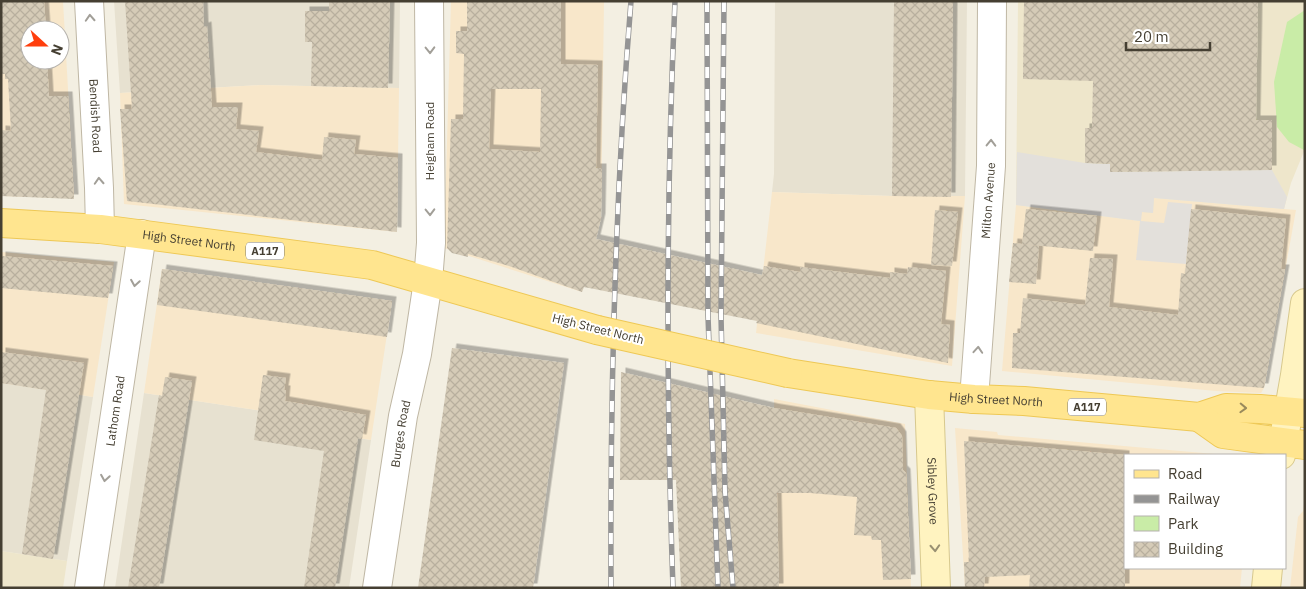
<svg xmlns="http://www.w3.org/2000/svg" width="1306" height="589" viewBox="0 0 1306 589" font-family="'IBM Plex Sans',sans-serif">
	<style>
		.residential { fill: #e7e1d0 }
		.commercial { fill: #f8e7ca; fill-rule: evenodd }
		.education { fill: #eee6cb }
		.green { fill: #c9eca7 }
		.parking { fill: #e3e0db }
		.building { fill: url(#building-cross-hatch); fill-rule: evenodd; filter: url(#shadow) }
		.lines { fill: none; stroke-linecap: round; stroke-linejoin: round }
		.minor-casing { stroke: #bfb7a4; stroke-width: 30 }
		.secondary-casing { stroke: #d7c88d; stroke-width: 30 }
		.primary-casing { stroke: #eec855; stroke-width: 30 }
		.minor { stroke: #fff; stroke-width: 28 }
		.secondary { stroke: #fff3c0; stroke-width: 28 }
		.primary { stroke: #ffe58f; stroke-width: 28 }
		.rail-casing { stroke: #949494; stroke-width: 5.5 }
		.rail { stroke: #fff; stroke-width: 4; stroke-dasharray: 11; stroke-linecap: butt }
		.primary-bridge-casing { stroke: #eec855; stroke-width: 30; stroke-linecap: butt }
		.primary-bridge { stroke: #ffe58f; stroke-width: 28 }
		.oneway { stroke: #a29f98 }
		.oneway2 { stroke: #998a5c }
		.oneway3 { stroke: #999072 }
		.labels { text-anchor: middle; stroke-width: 4; stroke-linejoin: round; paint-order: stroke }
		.shield { fill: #fff; stroke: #7d7970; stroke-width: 1 }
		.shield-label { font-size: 11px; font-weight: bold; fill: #453f32 }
		.street-label { font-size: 12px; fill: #453f32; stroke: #fff }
	</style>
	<defs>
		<pattern id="building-cross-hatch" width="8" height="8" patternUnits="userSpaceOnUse" patternTransform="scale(1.25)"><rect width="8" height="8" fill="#d5cbb7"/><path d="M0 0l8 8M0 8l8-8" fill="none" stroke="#b8af9e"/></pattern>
		<filter id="shadow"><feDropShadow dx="4.5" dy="-4.5" stdDeviation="0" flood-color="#0004"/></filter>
	</defs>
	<rect width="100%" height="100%" fill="#f3efe2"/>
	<g class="residential">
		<polygon points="114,1 400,1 399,88 261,85 120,93"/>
		<polygon points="775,1 967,1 965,196 892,196 772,192 774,174"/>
		<polygon points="1,383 93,397 67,561 1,551"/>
		<polygon points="144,393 263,411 261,423 371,440 349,588 115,588"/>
	</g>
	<g class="commercial">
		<path d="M1 1H63L74 195 68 198 1 196ZM30 30H60V60H30Z"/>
		<polygon points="451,1 604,1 601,218 582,292 444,248"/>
		<polygon points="261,85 399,88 397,232 124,204 120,93"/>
		<polygon points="772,192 892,196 965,196 952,366 756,333"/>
		<polygon points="1154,198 1296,210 1264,388 1261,393 1216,391 1002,371 1016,205 1140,221 1141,212"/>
		<polygon points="1,252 114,262 93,397 1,383"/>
		<polygon points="162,269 392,301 371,440 261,423 263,411 144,393"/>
		<polygon points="774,399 905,424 911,588 779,588"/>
		<polygon points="955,428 997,432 998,435 1226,455 1125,455 1125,568 1242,568 1240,588 965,588"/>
		<polygon points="1305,498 1305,588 1290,588 1298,517 1303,511"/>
	</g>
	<g class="education">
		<polygon points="1018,1 1305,1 1305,149 1291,183 1284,209 1154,198 1153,213 1142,212 1140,221 1016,205"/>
		<polygon points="1,551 67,561 63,588 1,588"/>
	</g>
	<polygon class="green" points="1305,10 1305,149 1304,150 1289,142 1277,127 1274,82 1287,22"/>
	<polygon class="parking" points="1017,152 1085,163 1110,164 1110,172 1272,170 1287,197 1284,209 1154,198 1153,213 1142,212 1141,221 1164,223 1168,202 1192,204 1186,264 1136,260 1140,221 1016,205"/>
	<g class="building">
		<polygon points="1,1 44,1 46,30 30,30 30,60 47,60 49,96 68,96 74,199 1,196 1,130 11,131 8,79 5,79 5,74 1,74"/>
		<polygon points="125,1 203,1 204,27 207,26 212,107 238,107 236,129 259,131 256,152 322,160 324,137 356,140 354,154 398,158 397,232 127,201 120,109 132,109"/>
		<polygon points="329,1 390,1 388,88 311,86 312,42 305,42 305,11 329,11"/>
		<path d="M467 1H561V64L598 65 596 168H602L601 218 596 239 762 275 764 266 800 272V267L890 278V272L907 274 908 267 946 271 941 324 950 325 948 363 756 323 757 321 584 287 582 292 509 266 468 254V257L452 253 447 248 451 119H463L464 54 456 53V31H467ZM491 89H541L540 152 489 149Z"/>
		<polygon points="894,1 953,1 951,197 892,196"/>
		<polygon points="1024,1 1258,1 1256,120 1272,120 1272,170 1110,172 1110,164 1085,163 1085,128 1092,128 1093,81 1023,79"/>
		<polygon points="1026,209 1097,216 1093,251 1022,244"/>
		<polygon points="1191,209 1286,219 1281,269 1285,269 1264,388 1012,368 1013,333 1020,333 1023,298 1085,305 1090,258 1113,259 1109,307 1178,315 1181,273 1185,274"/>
		<polygon points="935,210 958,212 952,266 931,265"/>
		<polygon points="1013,243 1039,246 1036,284 1009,282"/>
		<polygon points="1,256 113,266 108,298 1,288"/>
		<polygon points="162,269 392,301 387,337 157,305"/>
		<polygon points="452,348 564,363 533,588 418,588"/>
		<polygon points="1,352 84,363 53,559 22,554 46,390 1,383"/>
		<polygon points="621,372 774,408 896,428 902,436 903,470 906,473 911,579 883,580 881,540 872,540 871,536 854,535 857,497 810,493 777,493 779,588 681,588 676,480 620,480"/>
		<polygon points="263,375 286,378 284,390 286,390 285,401 366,415 362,439 358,438 335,588 304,588 324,451 254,440"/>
		<polygon points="165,377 192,381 159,588 128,588 159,395 162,396"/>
		<polygon points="964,441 1125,455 1125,588 1029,588 1030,575 985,577 984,588 965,588 964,562 969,562"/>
	</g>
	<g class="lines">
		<defs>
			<g id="minor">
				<path id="s1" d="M89 1 99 188 100 229"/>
				<path id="s2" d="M974 399 991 166 992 1"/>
				<path id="s3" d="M89 588 142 234"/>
				<path id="s4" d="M377 588 403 416 417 354 428 281 431 243 429 1"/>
			</g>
			<g id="secondary">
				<path id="s5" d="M929 395 936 588"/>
				<polyline points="1281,455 1295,375 1305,303"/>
				<polyline points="1266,588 1268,568"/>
			</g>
			<g id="primary">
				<path id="s6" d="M1 223 100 229 372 265 597 330"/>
				<path id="s7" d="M788 373 929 395 974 399 1024 401 1199 417 1226 408 1260 409 1305 413"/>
				<polyline points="1199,417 1223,434 1305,445"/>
			</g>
		</defs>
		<use href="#minor" class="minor-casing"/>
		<use href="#secondary" class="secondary-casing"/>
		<use href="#primary" class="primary-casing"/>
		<use href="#minor" class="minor"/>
		<use href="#secondary" class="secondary"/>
		<use href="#primary" class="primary"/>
		<defs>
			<g id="rail">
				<polyline points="707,1 708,316 718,588"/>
				<polyline points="724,1 721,316 725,492 733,588"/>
				<path d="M611 588C610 392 615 196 631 1"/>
				<path d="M673 588C666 392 666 197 675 1"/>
			</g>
		</defs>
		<use href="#rail" class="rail-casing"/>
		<use href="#rail" class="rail"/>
		<defs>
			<polyline id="primary-bridge" points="597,330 788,373"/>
		</defs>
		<use href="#primary-bridge" class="primary-bridge-casing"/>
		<use href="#primary-bridge" class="primary-bridge"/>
	</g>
	<defs><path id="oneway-chevron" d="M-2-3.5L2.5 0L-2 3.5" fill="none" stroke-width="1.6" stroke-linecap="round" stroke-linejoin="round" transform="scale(1.25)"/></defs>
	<g class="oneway">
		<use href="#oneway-chevron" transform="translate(90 18) rotate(-93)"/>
		<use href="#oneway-chevron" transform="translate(430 50) rotate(89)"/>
		<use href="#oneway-chevron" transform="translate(991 143) rotate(-89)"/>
		<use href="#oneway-chevron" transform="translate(99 181) rotate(-93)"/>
		<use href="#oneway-chevron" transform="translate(430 212) rotate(89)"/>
		<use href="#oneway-chevron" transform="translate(135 283) rotate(99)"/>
		<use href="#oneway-chevron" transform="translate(978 350) rotate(-86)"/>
		<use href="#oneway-chevron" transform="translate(105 478) rotate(99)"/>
	</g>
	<use class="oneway2" href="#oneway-chevron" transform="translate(1243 408) rotate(2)"/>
	<use class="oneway3" href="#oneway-chevron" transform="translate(935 548) rotate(87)"/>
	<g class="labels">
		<g class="shield">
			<rect x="246" y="242.5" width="38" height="17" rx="4"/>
			<rect x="1068" y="398.5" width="38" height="17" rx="4"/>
		</g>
		<g class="shield-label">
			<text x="265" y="255">A117</text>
			<text x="1087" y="411">A117</text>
		</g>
		<g class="street-label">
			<text dy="4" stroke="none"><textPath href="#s1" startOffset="115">Bendish Road</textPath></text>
			<text transform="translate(430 141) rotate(-90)" y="4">Heigham Road</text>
			<text dy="4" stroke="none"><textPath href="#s2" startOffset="199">Milton Avenue</textPath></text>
			<text dy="4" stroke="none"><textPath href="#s6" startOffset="189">High Street North</textPath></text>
			<text transform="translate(598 329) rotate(14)" y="4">High Street North</text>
			<text dy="4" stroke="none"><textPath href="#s7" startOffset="210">High Street North</textPath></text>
			<text dy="4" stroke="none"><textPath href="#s3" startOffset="179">Lathom Road</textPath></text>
			<text dy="4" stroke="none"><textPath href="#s4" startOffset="156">Burges Road</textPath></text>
			<text dy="4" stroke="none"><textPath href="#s5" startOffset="96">Sibley Grove</textPath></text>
		</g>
	</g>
	<rect width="1306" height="589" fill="none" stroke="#453f32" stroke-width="5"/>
	<rect x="1124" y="454" width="162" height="115" fill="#ffffff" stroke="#b5b2ad"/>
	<rect x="1134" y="470" width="25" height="8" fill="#ffe58f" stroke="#b5b2ad"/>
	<text x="1168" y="479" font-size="15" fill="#453f32">Road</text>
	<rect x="1134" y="495" width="25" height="8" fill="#949494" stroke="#b5b2ad"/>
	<text x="1168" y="504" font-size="15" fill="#453f32">Railway</text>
	<rect x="1134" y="516" width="25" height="15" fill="#c9eca7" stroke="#b5b2ad"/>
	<text x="1168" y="529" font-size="15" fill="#453f32">Park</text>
	<rect x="1134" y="542" width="25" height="15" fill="url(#building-cross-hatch)" stroke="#b5b2ad"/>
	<text x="1168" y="554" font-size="15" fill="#453f32">Building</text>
	<g transform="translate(45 45) rotate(111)"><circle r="24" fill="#ffffff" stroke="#b5b2ad"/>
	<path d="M0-4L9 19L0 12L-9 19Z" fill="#ff3e0d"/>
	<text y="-8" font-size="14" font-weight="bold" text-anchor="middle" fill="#453f32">N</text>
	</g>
	<path d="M1126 42v8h84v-8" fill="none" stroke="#453f32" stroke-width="2.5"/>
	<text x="1134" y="42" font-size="15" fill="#453f32" stroke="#ffffff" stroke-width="4" paint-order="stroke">20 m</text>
</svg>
